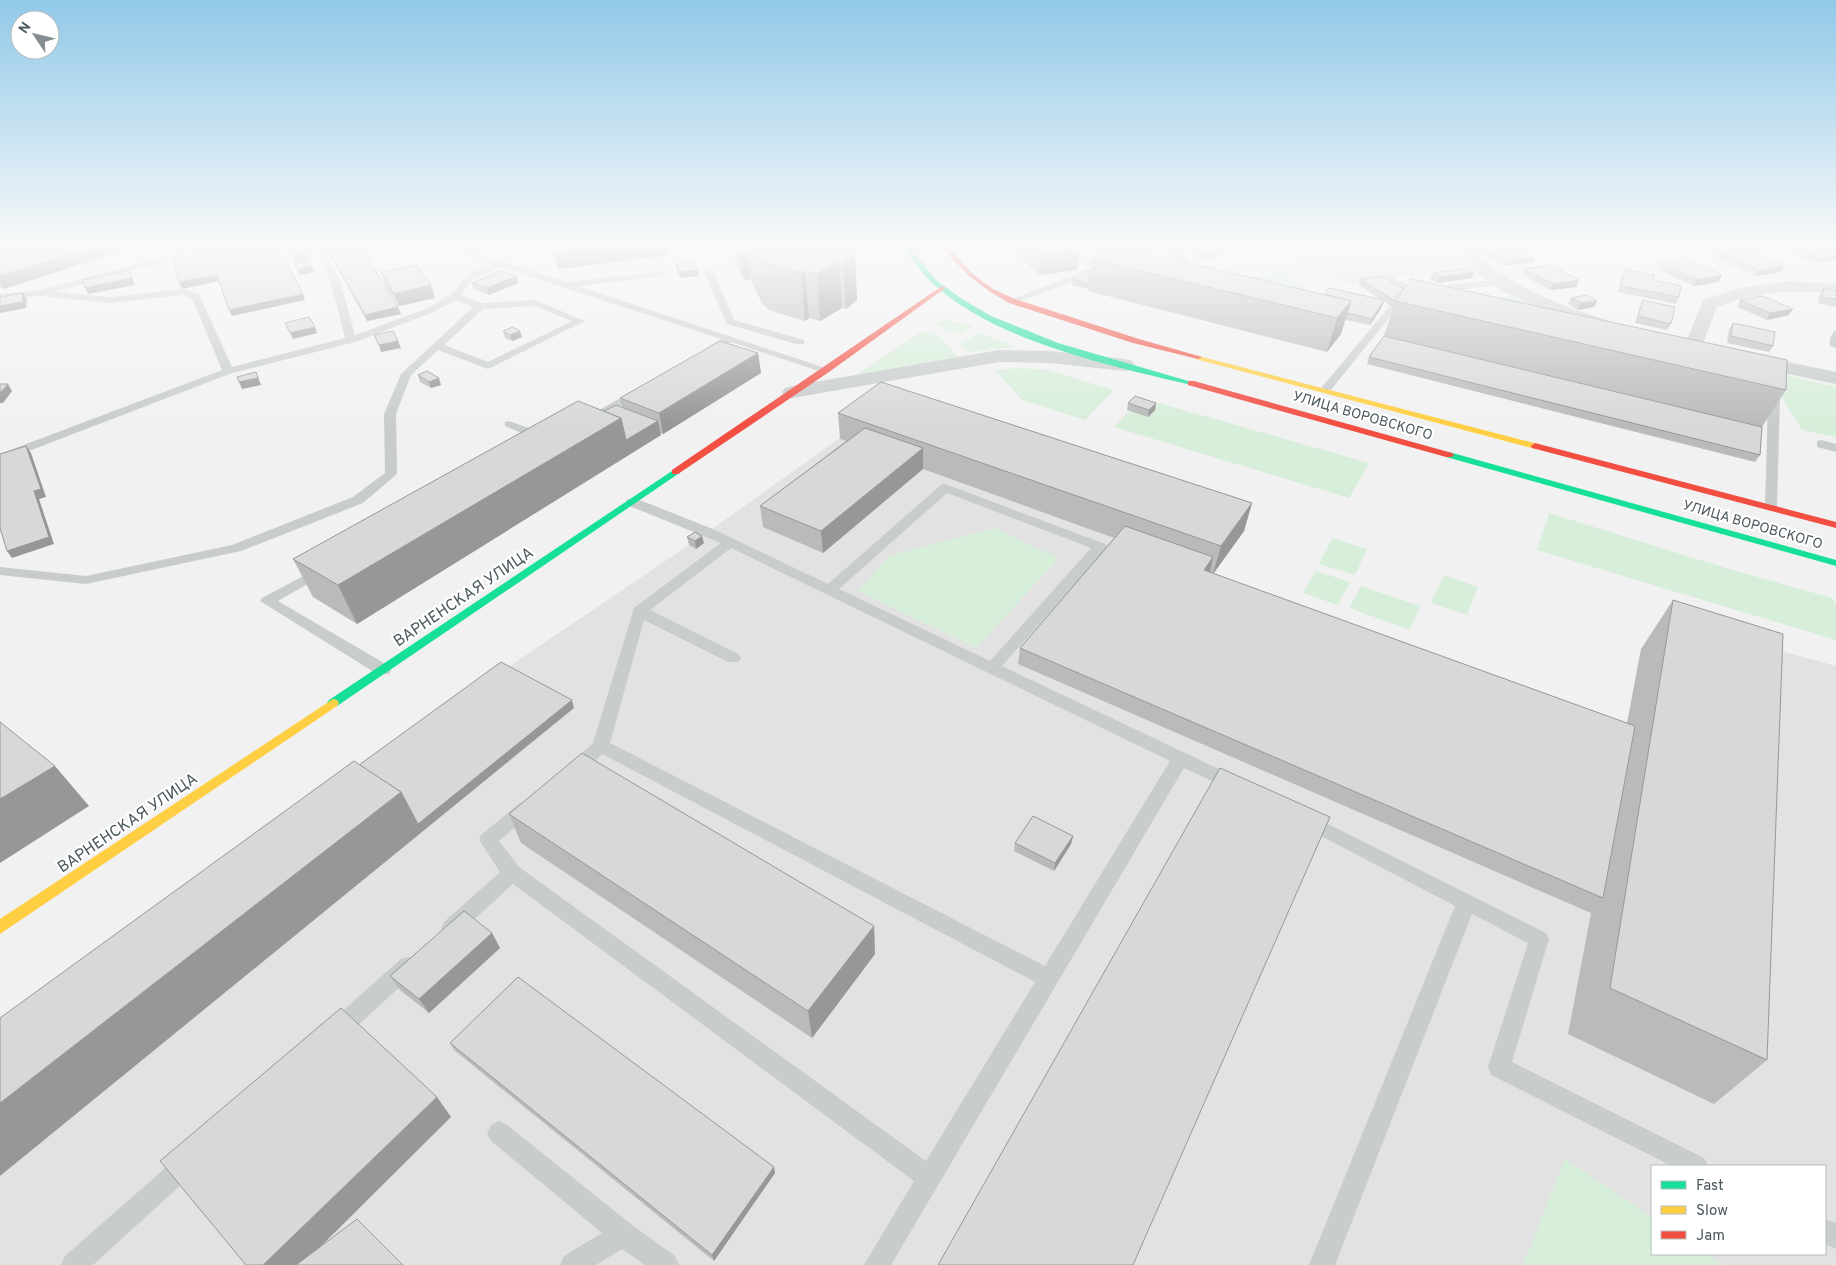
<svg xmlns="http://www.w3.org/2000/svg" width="1836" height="1265" viewBox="0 0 1836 1265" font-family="Overpass,sans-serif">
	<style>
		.education { fill: #e3e2e2; fill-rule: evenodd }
		.green { fill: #d7eeda }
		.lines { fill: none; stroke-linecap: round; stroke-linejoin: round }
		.lane { fill: #c8cccc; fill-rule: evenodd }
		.street { fill: #c8cccc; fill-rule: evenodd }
		.fast { fill: #16e098; fill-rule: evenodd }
		.slow { fill: #ffcf43; fill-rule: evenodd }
		.jam { fill: #f24e42; fill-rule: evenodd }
		.wall { fill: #b9bbbb }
		.shaded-wall { fill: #969898 }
		.building { fill: #d7d9d9; stroke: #969898 }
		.labels { text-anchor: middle; stroke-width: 4.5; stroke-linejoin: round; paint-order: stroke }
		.far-street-label { font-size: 14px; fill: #49575c; stroke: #fff }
		.street-label { font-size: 16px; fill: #49575c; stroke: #fff }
	</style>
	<rect width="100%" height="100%" fill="#f1f1f1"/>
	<g class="education">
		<polygon points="1206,248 1448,248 1468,265 1349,284 1282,253 1221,258"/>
		<path d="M882 408 1244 531 1213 574 1210 573 1624 741 1641 649 1744 683 1745 641 1836 666V1265H0V1090L504 670 708 532ZM1652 1166H1825V1254H1652Z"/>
	</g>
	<g class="green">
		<polygon points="1281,272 1308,289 1272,296 1246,278"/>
		<polygon points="1510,296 1569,323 1836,387 1836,437 1802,430 1775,387 1432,299"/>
		<polygon points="945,320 973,326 961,335 931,324"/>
		<polygon points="922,331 937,334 959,357 855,376"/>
		<polygon points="979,333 1017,347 967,352 960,344"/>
		<polygon points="1020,368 1048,370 1114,390 1085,420 1022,400 995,370"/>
		<polygon points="1141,398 1369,463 1349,498 1114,427"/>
		<polygon points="1549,513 1729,569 1832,598 1836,604 1836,640 1537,550"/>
		<polygon points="994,528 1059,558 976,648 858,591 889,556"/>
		<polygon points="1332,538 1367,549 1355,575 1319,564"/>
		<polygon points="1316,571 1350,582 1338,605 1303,593"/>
		<polygon points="1444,575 1478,587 1467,615 1431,603"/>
		<polygon points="1361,586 1420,606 1410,630 1349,608"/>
		<polygon points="1565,1159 1652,1217 1652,1254 1708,1254 1724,1265 1523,1265"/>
	</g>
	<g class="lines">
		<g class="lane">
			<polygon points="5,248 19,248 0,255 0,249"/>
			<path d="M196 248H210L55 292 110 297 182 289 199 294 232 367 345 338 331 284 316 248H324L341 284 355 335 428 308 452 294 467 275 492 264 449 248H462L567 282 664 271 666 273 661 276 578 286 831 370 826 373 822 372 731 342 711 354H703V350L721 339 501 267 473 279 461 295 481 303 535 300 585 321 488 369 438 350 411 375 396 414 397 474 363 503 241 551 86 584 0 575V567L86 576 232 545 353 497 385 473 384 414 401 374 473 307 456 300 434 312 355 342 232 373 0 462V454L222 370 192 298 182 295 110 303 40 296 0 300V294L40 290ZM534 306 572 321 488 362 444 345 483 309Z"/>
			<polygon points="1071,248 1091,248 1081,251 1089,260 1114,268 1110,271 1083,264"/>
			<polygon points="1165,248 1175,248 1189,259 1185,262 1154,264 1154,260 1177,257"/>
			<polygon points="705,268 713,270 734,320 804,340 804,344 796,344 727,324 703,270"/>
			<polygon points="1090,269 1093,270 1093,274 1015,303 1007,301"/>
			<polygon points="1390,275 1415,290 1497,279 1502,282 1497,285 1413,296 1387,280 1385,278"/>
			<polygon points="1391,307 1416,314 1411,317 1393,313 1330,391 1322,391 1322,387 1388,308"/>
			<polygon points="637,389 641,390 641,394 589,423 585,424 579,421"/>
			<polygon points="1765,393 1780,398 1777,507 1771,511 1765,507 1768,400 1759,396"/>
			<polygon points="509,421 548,435 550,438 544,442 540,441 505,426 505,422"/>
			<polygon points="1821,440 1836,444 1836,452 1817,447 1817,441"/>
			<path d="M945 484 1105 544 1107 547 1002 666 1240 779 1243 784 1240 789 1234 791 1184 768 891 1265H864L914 1181 513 884 458 934 451 937 444 934 441 928 444 922 500 872 479 840 481 835 520 803 526 801 532 803 535 808 532 813 499 841 519 867 926 1161 1035 982 602 754C593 763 581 779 567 775L564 770 593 743 634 608 721 543 627 505 626 502 627 499H637L713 529 828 584 941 485ZM947 493 1091 548 990 661 839 589ZM731 548 1170 761 1045 966 610 743 644 620 728 662H738L741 658 738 654 650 610Z"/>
			<polygon points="322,566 329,570 327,573 278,601 389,666 391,670 389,674 377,674 260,601 262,598"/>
			<polygon points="1306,813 1546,933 1549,939 1512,1062 1704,1158 1708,1166 1672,1166 1491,1075 1488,1067 1528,943 1472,914 1335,1265 1309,1265 1455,906 1300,825 1297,820 1300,815"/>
			<polygon points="408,957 415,959 418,966 415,973 344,1038 336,1041 328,1038 325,1031 328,1024 401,959"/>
			<polygon points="499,1121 507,1125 632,1225 675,1256 679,1265 645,1265 622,1249 596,1265 560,1265 564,1256 602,1233 491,1141 487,1133 491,1125"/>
			<polygon points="188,1151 196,1155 200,1163 196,1171 93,1265 61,1265 65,1256 180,1155"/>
			<polygon points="1825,1219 1836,1223 1836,1249 1825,1244"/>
		</g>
		<g class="street">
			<path d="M1461 248H1477L1478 255C1515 288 1560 306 1607 320L1610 324 1607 328H1595C1563 318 1465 285 1461 248Z"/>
			<path d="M1788 281 1836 284V294C1795 288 1756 292 1717 307L1699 353H1685L1683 349 1703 300 1740 288Z"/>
			<polygon points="999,350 1050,351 1125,359 1132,361 1135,365 1132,369 1125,371 1050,363 999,362 792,398 785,396 782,392 785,388 792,386"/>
			<polygon points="1749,354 1836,372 1836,384 1742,364 1739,360 1742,356"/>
		</g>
		<g class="fast">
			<path d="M904 248H910L936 280 962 299 991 316 1058 343 1195 383 1191 385C1108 365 993 341 930 281 920 271 912 259 904 248Z"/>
			<polygon points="1449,452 1836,560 1836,566 1446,457 1446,453"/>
			<polygon points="675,469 678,470 678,474 337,706 329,706 327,703 329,700"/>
		</g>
		<g class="slow">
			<polygon points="1195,355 1538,444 1539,446 1535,449 1532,448 1195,359"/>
			<polygon points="333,699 337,700 339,703 337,706 0,934 0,919"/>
		</g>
		<g class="jam">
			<polygon points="942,248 949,248 973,274 993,289 1015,299 1139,339 1202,357 1198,359 1133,343 1009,303 989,291 969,276"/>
			<polygon points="942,286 945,288 944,289 829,372 678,474 672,474 672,470"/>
			<polygon points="1188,381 1194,381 1452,453 1454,455 1452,457 1446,457 1188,385"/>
			<polygon points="1535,443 1836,522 1836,528 1532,448 1531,446"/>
		</g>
	</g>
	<g class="wall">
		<polygon points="0,248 4,289 0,288"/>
		<polygon points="326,248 361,248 401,314 367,321"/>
		<polygon points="734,248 853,248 857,300 846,309 842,308 820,321 809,318 805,321 781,314 768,309 762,303 750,279 744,280 736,264"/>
		<polygon points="1013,248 1079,248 1077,270 1038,275"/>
		<polygon points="1193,248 1211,248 1218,252 1216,258 1202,260 1192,253"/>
		<polygon points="1474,248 1520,248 1533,262 1505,266 1473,249"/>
		<polygon points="1564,248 1588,248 1570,251"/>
		<polygon points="1667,248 1692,248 1678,252"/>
		<polygon points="1788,248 1797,248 1836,252 1816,263 1786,251"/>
		<polygon points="1717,251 1785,266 1781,272 1756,276 1714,257"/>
		<polygon points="1092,259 1324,294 1381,300 1359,285 1360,279 1404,289 1786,390 1762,427 1760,455 1755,462 1367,364 1369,357 1384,336 1393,308 1384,301 1382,307 1370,325 1345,320 1341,334 1327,352 1088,291 1088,288 1087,289 1072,285 1073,279 1090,272"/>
		<polygon points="1660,263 1722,275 1719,282 1693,286 1657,269"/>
		<polygon points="676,264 698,270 699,276 680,278 677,270"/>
		<polygon points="1524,269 1579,280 1576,287 1550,290 1522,275"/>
		<polygon points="1625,269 1653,280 1679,297 1676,304 1618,292 1622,275"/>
		<polygon points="381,272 431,285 435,298 399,306 385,285"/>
		<polygon points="1474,272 1472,278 1437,283 1430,279 1433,273"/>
		<polygon points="517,276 518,283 489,295 474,289 472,283"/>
		<polygon points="1824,288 1836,291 1836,307 1818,303 1820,294"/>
		<polygon points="1571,298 1597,301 1594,307 1578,310 1568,304"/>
		<polygon points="1643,300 1671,324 1667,330 1635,323 1640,307"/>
		<polygon points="1740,300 1789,315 1767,320 1737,307"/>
		<polygon points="1733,323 1773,346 1769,352 1727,343 1729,329"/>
		<polygon points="503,331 522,337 512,341 505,338"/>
		<polygon points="1834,332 1836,332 1836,348 1830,346 1830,338"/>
		<polygon points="758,353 761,373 663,434 660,433 661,435 357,624 313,597 293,559 604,411 622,407 620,398"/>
		<polygon points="418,375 441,385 431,388 420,382"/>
		<polygon points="1128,403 1156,403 1155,410 1148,417 1127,410"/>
		<polygon points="838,413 1252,503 1244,531 1213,574 1627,723 1641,649 1673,600 1767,1060 1714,1104 1568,1034 1591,913 1018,664 1020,648 1114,538 923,469 823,553 763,527 760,506 846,441 840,439"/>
		<polygon points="687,537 704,543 696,549 689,545"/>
		<polygon points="509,814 874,926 875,954 812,1038 521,843"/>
		<polygon points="1073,836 1071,844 1054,871 1014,851 1015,843"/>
		<polygon points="492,933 500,948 429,1013 400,990 390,976"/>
		<polygon points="450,1043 775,1173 714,1261 454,1050"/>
	</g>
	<g class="shaded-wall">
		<polygon points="88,248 131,248 4,289 0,282 0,276"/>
		<polygon points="581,248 670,248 671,255 558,269 553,251"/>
		<polygon points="740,248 747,248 750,279 744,280"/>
		<polygon points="1072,248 1079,248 1077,270 1038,275 1040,252"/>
		<polygon points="1571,248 1588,248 1570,251"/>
		<polygon points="1680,248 1692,248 1678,252"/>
		<polygon points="1218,252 1216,258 1202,260 1203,254"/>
		<polygon points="855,253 857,300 846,309 843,262"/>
		<polygon points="307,254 309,260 295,263 292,257"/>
		<polygon points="1836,254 1836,260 1816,263 1819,257"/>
		<polygon points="1535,256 1533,262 1505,266 1507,260"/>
		<polygon points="839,261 842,308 820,321 817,274"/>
		<polygon points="312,266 315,272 300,275 297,269"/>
		<polygon points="1785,266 1781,272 1756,276 1759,270"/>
		<polygon points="129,270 135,285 88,294 85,288"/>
		<polygon points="698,270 699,276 680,278 679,272"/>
		<polygon points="805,271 809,318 805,321 801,273"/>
		<polygon points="1474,272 1472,278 1437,283 1439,277"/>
		<polygon points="217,275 219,281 182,289 179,282"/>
		<polygon points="1722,275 1719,282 1693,286 1696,280"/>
		<polygon points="517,276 518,283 489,295 487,288"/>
		<polygon points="1579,280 1576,287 1550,290 1553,284"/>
		<polygon points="1089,282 1088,288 1087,289 1087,283"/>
		<polygon points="431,285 435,298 399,306 394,294"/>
		<polygon points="23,293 27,299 26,308 0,313 0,306"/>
		<polygon points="303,294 305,300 232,316 229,310"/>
		<polygon points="1384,300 1382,307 1370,325 1372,319"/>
		<polygon points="1351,301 1341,334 1327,352 1337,318"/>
		<polygon points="1597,301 1594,307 1578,310 1581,303"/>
		<polygon points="398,307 401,314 367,321 365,315"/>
		<polygon points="1793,309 1789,315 1767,320 1770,313"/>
		<polygon points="315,327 317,333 293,339 290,333"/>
		<polygon points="520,331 522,337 512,341 510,335"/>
		<polygon points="398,341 401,348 381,352 379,345"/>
		<polygon points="758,353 761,373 663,434 659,413"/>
		<polygon points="256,372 261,385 242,389 239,382"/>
		<polygon points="439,378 441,385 431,388 429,382"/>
		<polygon points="8,384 12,391 3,403 0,403 0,393"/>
		<polygon points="1156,403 1155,410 1148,417 1149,410"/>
		<polygon points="621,418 658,421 661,435 357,624 338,585"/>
		<polygon points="26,446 31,453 46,497 39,499 54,544 12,558 7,551 34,491"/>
		<polygon points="923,448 923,469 823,553 821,531"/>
		<polygon points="1252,503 1244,531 1213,574 1221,546"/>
		<polygon points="702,536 704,543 696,549 695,541"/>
		<polygon points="1213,557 1210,572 1204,570"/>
		<polygon points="572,700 574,708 0,1176 0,1103 401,792"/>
		<polygon points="55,766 89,806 0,863 0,799"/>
		<polygon points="1073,836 1071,844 1054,871 1055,863"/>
		<polygon points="874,926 875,954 812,1038 808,1011"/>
		<polygon points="492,933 500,948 429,1013 419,999"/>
		<polygon points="437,1097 451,1117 302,1265 263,1265"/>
		<polygon points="774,1167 775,1173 714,1261 712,1255"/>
	</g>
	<g class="building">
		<polygon points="0,248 11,248 23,253 39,248 88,248 0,276"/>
		<polygon points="236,248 279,248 303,294 229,310 217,275 179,282 173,260"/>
		<polygon points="327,248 361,248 398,307 365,315"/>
		<polygon points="553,248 581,248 553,251"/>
		<polygon points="752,248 853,248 855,253 843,262 839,261 817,274 805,271 801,273 776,266 763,262 757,257"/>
		<polygon points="1036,248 1072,248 1040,252"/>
		<polygon points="1107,248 1124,248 1351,301 1337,318 1092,259"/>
		<polygon points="1194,248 1211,248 1218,252 1203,254"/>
		<polygon points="1485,248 1520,248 1535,256 1507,260"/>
		<polygon points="1739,248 1743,248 1785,266 1759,270 1717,251"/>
		<polygon points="1797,248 1827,248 1836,252 1836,254 1819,257"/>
		<polygon points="304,249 307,254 292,257 290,252"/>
		<polygon points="1686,259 1722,275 1696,280 1660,263"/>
		<polygon points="309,261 312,266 297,269 295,264"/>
		<polygon points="694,261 698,270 679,272 676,264"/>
		<polygon points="417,265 431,285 394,294 381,272"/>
		<polygon points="1550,265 1579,280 1553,284 1524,269"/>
		<polygon points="1468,268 1474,272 1439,277 1433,273"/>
		<polygon points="1625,269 1654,275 1653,280 1681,286 1679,297 1621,286"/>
		<polygon points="129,270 132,278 85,288 83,280"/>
		<polygon points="1085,270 1090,272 1089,282 1087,283 1073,279"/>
		<polygon points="501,271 517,276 487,288 472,283"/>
		<polygon points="1382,276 1404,289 1395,301 1360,279"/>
		<polygon points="1411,279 1787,360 1786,390 1395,301"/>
		<polygon points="1329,288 1384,300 1372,319 1347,313 1351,301 1324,294"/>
		<polygon points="1824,288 1836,291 1836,299 1822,297"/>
		<polygon points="23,293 22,302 0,306 0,297"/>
		<polygon points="1587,295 1597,301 1581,303 1571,298"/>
		<polygon points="1763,296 1793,309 1770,313 1740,300"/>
		<polygon points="1643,300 1675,307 1671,324 1638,316"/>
		<polygon points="309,317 315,327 290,333 285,323"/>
		<polygon points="1733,323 1775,332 1773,346 1731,336"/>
		<polygon points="513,327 520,331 510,335 503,331"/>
		<polygon points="393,331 398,341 379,345 374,335"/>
		<rect x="1834" y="332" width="2" height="8"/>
		<polygon points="1384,336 1762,427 1760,455 1369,357"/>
		<polygon points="720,341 758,353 659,413 620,398"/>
		<polygon points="427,371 439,378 429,382 418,375"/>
		<polygon points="256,372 258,378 239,382 237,377"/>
		<polygon points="881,382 1252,503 1221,546 838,413"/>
		<polygon points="0,384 8,384 0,393"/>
		<polygon points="1135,396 1156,403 1149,410 1128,403"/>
		<polygon points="578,401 621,418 338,585 293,559"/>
		<polygon points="616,405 658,421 626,440 621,418 604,411"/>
		<polygon points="865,428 923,448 821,531 760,506"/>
		<polygon points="26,446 41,489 34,491 49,537 7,551 0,528 0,454"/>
		<polygon points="1125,526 1213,557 1204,570 1635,726 1603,898 1020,648"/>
		<polygon points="695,532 702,536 695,541 687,537"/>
		<polygon points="1673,600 1783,634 1767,1060 1610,988"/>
		<polygon points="501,662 572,700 418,824 401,792 359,765"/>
		<polygon points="0,722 55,766 0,799"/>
		<polygon points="582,753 874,926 808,1011 509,814"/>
		<polygon points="354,761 401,792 0,1103 0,1018"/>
		<polygon points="1220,768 1330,817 1133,1265 938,1265"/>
		<polygon points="1033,816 1073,836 1055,863 1015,843"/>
		<polygon points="464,911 492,933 419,999 390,976"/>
		<polygon points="518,977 774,1167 712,1255 450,1043"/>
		<polygon points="341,1008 437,1097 263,1265 246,1265 160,1161"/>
		<polygon points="357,1219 403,1265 296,1265"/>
	</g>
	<linearGradient id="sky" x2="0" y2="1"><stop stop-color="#91c9e8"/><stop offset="0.58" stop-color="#f9f9f9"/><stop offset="1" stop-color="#f9f9f9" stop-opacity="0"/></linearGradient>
	<rect width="1836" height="425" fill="url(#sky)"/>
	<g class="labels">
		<g class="far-street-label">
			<text transform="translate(1363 415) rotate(16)" y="5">УЛИЦА ВОРОВСКОГО</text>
			<text transform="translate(1753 524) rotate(16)" y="5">УЛИЦА ВОРОВСКОГО</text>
		</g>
		<g class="street-label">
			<text transform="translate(463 596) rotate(-34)" y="6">ВАРНЕНСКАЯ УЛИЦА</text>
			<text transform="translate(127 822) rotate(-34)" y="6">ВАРНЕНСКАЯ УЛИЦА</text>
		</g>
	</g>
	<rect x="1651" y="1165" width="175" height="90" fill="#ffffff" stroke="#b6bcbe"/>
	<rect x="1661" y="1181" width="25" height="8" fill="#16e098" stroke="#b6bcbe"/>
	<text x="1696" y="1190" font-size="15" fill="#49575c">Fast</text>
	<rect x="1661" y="1206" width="25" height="8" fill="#ffcf43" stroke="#b6bcbe"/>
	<text x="1696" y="1215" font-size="15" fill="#49575c">Slow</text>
	<rect x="1661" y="1231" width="25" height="8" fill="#f24e42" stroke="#b6bcbe"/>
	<text x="1696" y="1240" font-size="15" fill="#49575c">Jam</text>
	<g transform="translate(35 35) rotate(305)"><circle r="24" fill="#ffffff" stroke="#b6bcbe"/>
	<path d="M0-4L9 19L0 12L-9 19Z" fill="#848d90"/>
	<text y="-8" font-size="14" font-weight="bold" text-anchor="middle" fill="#49575c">N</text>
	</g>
</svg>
